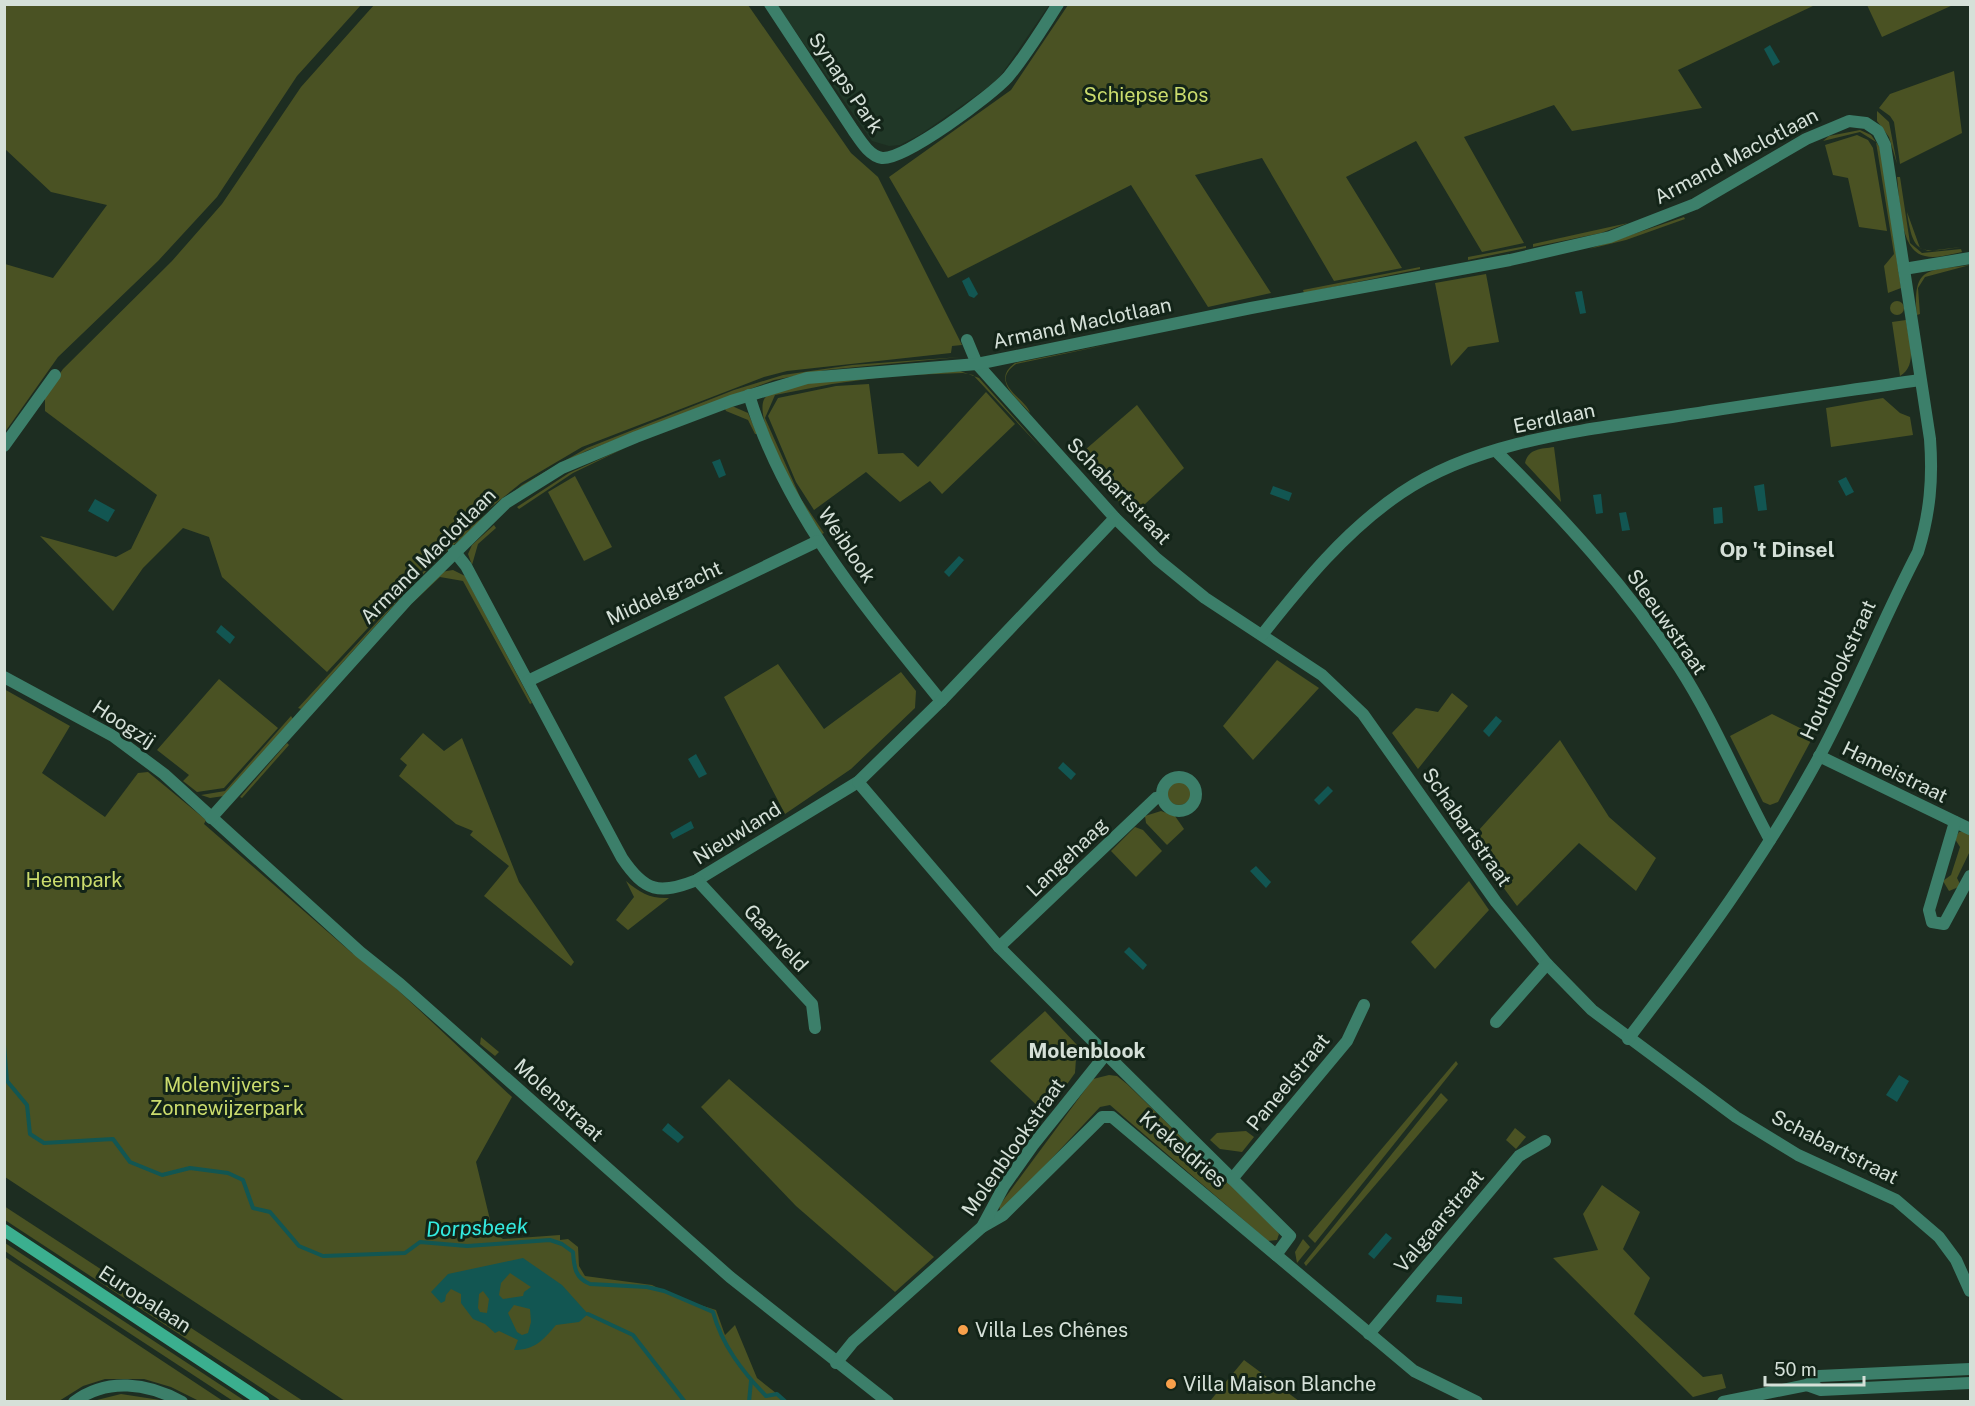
<svg xmlns="http://www.w3.org/2000/svg" width="1975" height="1406" viewBox="0 0 1975 1406" font-family="'Public Sans',sans-serif">
	<style>
		.built { fill: #203727 }
		.green { fill: #4a5223 }
		.water { fill: #125652; fill-rule: evenodd }
		.lines { fill: none; stroke-linecap: round; stroke-linejoin: round }
		.stream { stroke: #125652; stroke-width: 4 }
		.street { stroke: #3c7f6a; stroke-width: 12 }
		.secondary { stroke: #3baf8f; stroke-width: 12 }
		.poi-dot { fill: #f8a04b; stroke: #132418; stroke-width: 2 }
		.labels { text-anchor: middle; stroke-width: 6; stroke-linejoin: round; paint-order: stroke }
		.street-label { font-size: 20px; fill: #d5e0d8; stroke: #132418 }
		.park-label { font-size: 20px; fill: #cbdc6d; stroke: #132418 }
		.poi-label { font-size: 20px; fill: #d5e0d8; stroke: #132418; text-anchor: start }
		.neighbourhood-label { font-size: 21px; font-weight: bold; fill: #d5e0d8; stroke: #132418 }
		.water-label { font-size: 21px; font-style: italic; fill: #34eae0; stroke: #132418 }
	</style>
	<rect width="100%" height="100%" fill="#1d2d21"/>
	<polygon class="built" points="777,5 1049,5 997,81 921,134 900,145 889,146 872,141"/>
	<g class="green">
		<polygon points="5,4 361,5 297,76 217,197 158,261 58,357 5,432 5,264 53,278 107,205 51,192 5,149"/>
		<polygon points="374,5 748,5 851,153 878,177 962,345 952,346 951,353 787,371 764,377 582,447 521,483 447,543 327,672 222,577 209,537 183,528 143,568 113,611 40,536 116,557 131,549 157,495 45,411 45,395 63,369 172,261 222,204 301,87"/>
		<polygon points="1068,5 1068,4 1815,5 1678,70 1702,108 1572,131 1554,105 1464,137 1524,243 1482,252 1416,141 1346,177 1402,268 1334,281 1262,158 1195,175 1271,293 1208,307 1131,185 948,278 889,177 1011,90"/>
		<polygon points="1867,5 1953,5 1882,37"/>
		<polygon points="1954,71 1962,133 1900,164 1894,122 1890,116 1879,108 1890,94"/>
		<polygon points="1877,111 1889,122 1897,164 1889,137 1877,121"/>
		<polygon points="1860,130 1871,135 1881,149 1901,288 1888,293 1884,266 1894,254 1876,142 1860,132 1823,141 1829,136"/>
		<polygon points="1857,135 1868,140 1873,148 1887,231 1859,227 1848,178 1833,175 1825,145"/>
		<path d="M1897 177H1900L1910 243 1922 253 1961 249 1962 252C1951 254 1936 259 1925 256 1899 251 1900 199 1897 177Z"/>
		<path d="M1907 212 1920 248 1928 251 1961 247C1921 253 1913 256 1907 212Z"/>
		<polygon points="1684,217 1685,219 1626,240 1589,249"/>
		<polygon points="1628,223 1601,233 1533,247 1533,244"/>
		<polygon points="1526,246 1526,248 1468,260 1468,257"/>
		<path d="M1970 265 1925 277 1918 288 1920 314 1917 315C1912 265 1929 271 1970 265Z"/>
		<polygon points="1420,267 1420,269 1304,293 1303,290"/>
		<polygon points="1486,274 1499,342 1468,347 1451,366 1435,283"/>
		<circle cx="1897" cy="308" r="7"/>
		<path d="M1906 320C1908 338 1919 365 1900 376L1892 322Z"/>
		<path d="M1116 343 1016 364C988 384 1026 398 1030 413 1017 398 991 380 1015 363Z"/>
		<polygon points="960,357 826,370 774,380 586,451 544,474 451,547 412,585 301,709 298,708 446,547 522,485 587,448 734,390 783,375 852,365"/>
		<polygon points="960,371 979,378 1041,448 973,375 963,373 909,375"/>
		<path d="M890 376 832 384 775 395 765 418 801 499 824 533 822 534C810 516 743 410 768 395 794 380 859 379 890 376Z"/>
		<polygon points="869,384 878,454 903,453 918,467 986,392 1015,424 942,494 930,481 900,502 866,472 814,510 796,482 768,416 778,398 836,386"/>
		<polygon points="1883,398 1900,413 1910,417 1913,435 1831,447 1826,408"/>
		<polygon points="1137,405 1184,468 1132,516 1078,456"/>
		<polygon points="732,406 748,413 757,434 755,434 748,420 726,411 725,409"/>
		<polygon points="627,447 573,473 519,509 517,507 569,473"/>
		<path d="M1554 447 1561 502 1525 463C1529 448 1541 449 1554 447Z"/>
		<polygon points="575,476 612,547 584,561 548,492"/>
		<polygon points="494,525 496,528 478,544 472,565 468,554 472,545"/>
		<polygon points="453,570 465,576 532,703 530,704 463,581 440,577 408,607 441,572"/>
		<polygon points="1277,660 1319,688 1253,760 1223,726"/>
		<polygon points="778,664 824,729 901,672 916,691 915,708 851,769 785,814 724,697"/>
		<polygon points="219,679 278,728 224,788 197,792 183,781 189,775 157,750"/>
		<polygon points="4,689 70,726 42,773 105,817 138,773 148,772 206,820 204,824 352,953 368,962 512,1097 476,1162 493,1232 503,1239 560,1235 560,1240 568,1239 578,1247 579,1266 585,1276 652,1285 678,1298 716,1310 725,1335 735,1325 757,1378 786,1401 345,1401 5,1177"/>
		<polygon points="1452,693 1468,706 1418,769 1392,733 1416,708 1438,712"/>
		<polygon points="1772,714 1814,735 1778,802 1770,805 1763,802 1730,736"/>
		<polygon points="291,716 293,719 224,796 210,798 201,795 225,791"/>
		<polygon points="423,733 444,751 462,738 519,882 574,962 571,966 484,896 509,866 470,835 473,831 456,824 399,776 407,765 400,759"/>
		<polygon points="1560,740 1609,817 1656,858 1636,891 1579,843 1517,906 1469,841"/>
		<polygon points="287,743 289,745 242,798 240,797"/>
		<circle cx="1179" cy="793" r="12"/>
		<polygon points="1161,811 1175,816 1184,829 1167,845 1146,823 1145,816"/>
		<polygon points="1135,827 1143,830 1162,851 1136,877 1111,851"/>
		<polygon points="1964,831 1970,833 1970,851 1957,878 1961,886 1949,891 1943,881 1951,875 1960,847 1955,839 1959,832"/>
		<path d="M626 881C640 893 651 899 669 898L628 930 616 920 634 897Z"/>
		<polygon points="1469,881 1489,910 1435,969 1411,942"/>
		<polygon points="1045,1011 1077,1045 1075,1073 1046,1114 990,1061"/>
		<polygon points="481,1037 499,1052 495,1056 480,1044"/>
		<polygon points="1456,1061 1458,1064 1315,1243 1308,1236"/>
		<polygon points="1109,1075 1117,1076 1127,1084 1273,1226 1279,1234 1277,1240 1268,1241 1110,1105 1100,1107 1009,1204 1000,1210 999,1206 1093,1079"/>
		<polygon points="729,1079 934,1257 895,1292 796,1206 701,1107"/>
		<polygon points="1441,1093 1448,1100 1306,1266 1304,1263"/>
		<polygon points="1515,1128 1526,1137 1516,1149 1506,1140"/>
		<polygon points="1246,1131 1254,1137 1242,1152 1220,1149 1210,1140 1217,1133"/>
		<polygon points="1602,1185 1640,1212 1623,1249 1650,1278 1634,1314 1703,1377 1722,1374 1726,1388 1693,1397 1553,1258 1598,1250 1583,1214"/>
		<polygon points="4,1206 303,1401 281,1401 5,1220"/>
		<polygon points="1303,1239 1310,1247 1297,1263 1295,1252"/>
		<polygon points="5,1243 245,1401 233,1401 21,1262 5,1251"/>
		<polygon points="5,1257 223,1401 199,1401 171,1387 144,1379 105,1379 83,1386 59,1401 5,1401"/>
		<polygon points="1244,1360 1299,1401 1210,1401"/>
		<polygon points="121,1394 160,1400 162,1401 97,1400"/>
	</g>
	<g class="water">
		<polygon points="1770,45 1780,62 1773,66 1764,49"/>
		<polygon points="969,277 978,294 974,298 969,296 962,281"/>
		<polygon points="1582,291 1586,313 1580,314 1575,292"/>
		<polygon points="720,459 726,475 719,478 712,462"/>
		<polygon points="1846,477 1854,492 1846,496 1838,481"/>
		<polygon points="1764,484 1767,510 1758,511 1754,486"/>
		<polygon points="1273,486 1292,493 1289,501 1270,494"/>
		<polygon points="1601,494 1603,513 1596,514 1593,495"/>
		<polygon points="95,499 115,510 108,522 88,511"/>
		<polygon points="1722,507 1723,523 1714,524 1713,508"/>
		<polygon points="1626,512 1630,530 1622,531 1619,513"/>
		<polygon points="959,556 964,560 949,577 944,572"/>
		<polygon points="221,625 235,637 230,644 216,632"/>
		<polygon points="1496,716 1502,721 1489,737 1483,731"/>
		<polygon points="696,754 707,774 699,778 688,759"/>
		<polygon points="1063,762 1076,774 1071,780 1058,768"/>
		<polygon points="1328,786 1333,791 1319,805 1314,800"/>
		<polygon points="691,821 694,828 673,839 670,833"/>
		<polygon points="1256,866 1271,882 1266,888 1250,871"/>
		<polygon points="1129,947 1147,965 1143,970 1124,952"/>
		<polygon points="1899,1075 1909,1081 1897,1102 1886,1095"/>
		<polygon points="668,1123 684,1137 678,1143 662,1130"/>
		<polygon points="1386,1233 1392,1238 1374,1259 1368,1254"/>
		<path d="M523 1258 562 1285 588 1314 579 1322 556 1325C543 1340 535 1350 514 1350L518 1340 499 1331 495 1333 485 1324 473 1319 461 1303V1294L451 1289 446 1295 445 1301 441 1303 431 1292 448 1274ZM510 1273 531 1287 524 1292 523 1296 503 1299 499 1295 501 1283ZM483 1291 489 1299 487 1313 480 1312 478 1308 479 1294ZM514 1305 530 1309 531 1322 528 1333 522 1335 517 1332 508 1313Z"/>
		<polygon points="1437,1295 1462,1297 1462,1304 1436,1302"/>
	</g>
	<g class="lines">
		<g class="stream">
			<path d="M4 1045 7 1081 27 1105 30 1134 44 1143 113 1139 130 1162 162 1175 190 1168 228 1173 243 1180 253 1208 270 1212 299 1246 323 1256 405 1253 420 1242 467 1246 550 1240 562 1244 573 1252C574 1267 575 1278 590 1284L647 1287 664 1291 713 1312C722 1345 742 1371 766 1396L777 1394 786 1402"/>
			<polyline points="588,1314 633,1335 685,1402"/>
			<polyline points="749,1402 751,1381"/>
		</g>
		<g class="street">
			<path d="M770 4 853 130C860 140 869 156 882 158 905 160 992 95 1008 77 1027 54 1042 29 1058 4"/>
			<polyline points="1904,269 1970,258"/>
			<polyline points="967,340 977,364 1115,518 1157,559 1205,598 1322,675 1363,714 1496,902 1547,964 1592,1010 1736,1117 1798,1155 1896,1200 1939,1237 1956,1260 1970,1291"/>
			<path d="M749 395C785 513 865 607 941 701"/>
			<polyline points="4,446 55,375"/>
			<path d="M1496 451C1563 518 1627 587 1679 667 1714 721 1739 783 1770 840"/>
			<path d="M454 551 466 566 622 858C645 892 659 895 697 880L858 782 941 701 1115 518"/>
			<path d="M1262 635C1303 583 1345 531 1401 493 1479 440 1586 430 1678 416 1759 403 1839 392 1920 380"/>
			<polyline points="4,677 113,736 164,774 360,952 400,984 730,1277 888,1402"/>
			<polyline points="528,681 818,541"/>
			<polyline points="1819,756 1970,829"/>
			<circle cx="1179" cy="794" r="17"/>
			<path d="M211 818 407 600 506 503 562 468 636 437 731 401 807 378 977 364 1251 308 1510 260 1610 237 1695 204 1806 139 1849 121 1866 123 1878 131 1885 145 1930 439C1933 479 1930 513 1918 552 1883 619 1855 690 1819 757 1765 857 1697 949 1628 1039"/>
			<polyline points="1955,822 1929,910 1932,922 1944,924 1970,876"/>
			<polyline points="697,880 812,1004 815,1028"/>
			<polyline points="999,947 1156,798 1162,797"/>
			<polyline points="1496,1022 1547,964"/>
			<polyline points="1106,1054 1290,1236 1276,1255"/>
			<polyline points="1232,1179 1347,1041 1364,1005"/>
			<polyline points="982,1227 1003,1215 1102,1117 1112,1117 1414,1371 1477,1402"/>
			<polyline points="1369,1334 1519,1156 1545,1141"/>
			<polyline points="836,1363 853,1342 982,1227 1004,1186 1033,1145 1106,1054 999,947 858,782"/>
			<polyline points="1807,1385 1821,1390 1970,1383"/>
			<path d="M74 1402C107 1377 148 1383 182 1402"/>
			<polyline points="1723,1402 1807,1385 1819,1376 1970,1369"/>
		</g>
		<polyline class="secondary" points="4,1230 264,1402"/>
	</g>
	<g class="poi-dot">
		<circle cx="963" cy="1330" r="6"/>
		<circle cx="1171" cy="1384" r="6"/>
	</g>
	<g class="labels">
		<g class="street-label">
			<text transform="translate(846 83) rotate(56)" y="7">Synaps Park</text>
			<text transform="translate(1736 156) rotate(-28)" y="7">Armand Maclotlaan</text>
			<text transform="translate(1082 323) rotate(-12)" y="7">Armand Maclotlaan</text>
			<text transform="translate(1554 418) rotate(-12)" y="7">Eerdlaan</text>
			<text transform="translate(1119 491) rotate(46)" y="7">Schabartstraat</text>
			<text transform="translate(847 545) rotate(56)" y="7">Weiblook</text>
			<text transform="translate(428 556) rotate(-45)" y="7">Armand Maclotlaan</text>
			<text transform="translate(664 593) rotate(-25)" y="7">Middelgracht</text>
			<text transform="translate(1667 622) rotate(55)" y="7">Sleeuwstraat</text>
			<text transform="translate(1838 670) rotate(-65)" y="7">Houtblookstraat</text>
			<text transform="translate(124 724) rotate(33)" y="7">Hoogzij</text>
			<text transform="translate(1895 772) rotate(26)" y="7">Hameistraat</text>
			<text transform="translate(1467 827) rotate(55)" y="7">Schabartstraat</text>
			<text transform="translate(737 833) rotate(-32)" y="7">Nieuwland</text>
			<text transform="translate(1067 857) rotate(-44)" y="7">Langehaag</text>
			<text transform="translate(776 938) rotate(47)" y="7">Gaarveld</text>
			<text transform="translate(1288 1082) rotate(-51)" y="7">Paneelstraat</text>
			<text transform="translate(559 1100) rotate(42)" y="7">Molenstraat</text>
			<text transform="translate(1013 1147) rotate(-55)" y="7">Molenblookstraat</text>
			<text transform="translate(1835 1147) rotate(27)" y="7">Schabartstraat</text>
			<text transform="translate(1183 1149) rotate(40)" y="7">Krekeldries</text>
			<text transform="translate(1439 1221) rotate(-50)" y="7">Valgaarstraat</text>
			<text transform="translate(145 1299) rotate(33)" y="7">Europalaan</text>
		</g>
		<g class="park-label">
			<text x="1146" y="102">Schiepse Bos</text>
			<text x="74" y="887">Heempark</text>
			<text x="227" y="1092">Molenvijvers -<tspan x="227" dy="23">Zonnewijzerpark</tspan></text>
		</g>
		<g class="poi-label">
			<text x="975" y="1337">Villa Les Chênes</text>
			<text x="1183" y="1391">Villa Maison Blanche</text>
		</g>
		<g class="neighbourhood-label">
			<text x="1777" y="557">Op 't Dinsel</text>
			<text x="1087" y="1058">Molenblook</text>
		</g>
		<g class="water-label">
			<text transform="translate(477 1228) rotate(-2)" y="7">Dorpsbeek</text>
		</g>
	</g>
	<rect width="1975" height="1406" fill="none" stroke="#d5e0d8" stroke-width="12"/>
	<path d="M1765 1376v9h99v-9" fill="none" stroke="#d5e0d8" stroke-width="3"/>
	<text x="1774" y="1376" font-size="18" fill="#d5e0d8" stroke="#132418" stroke-width="4.5" paint-order="stroke">50 m</text>
</svg>
